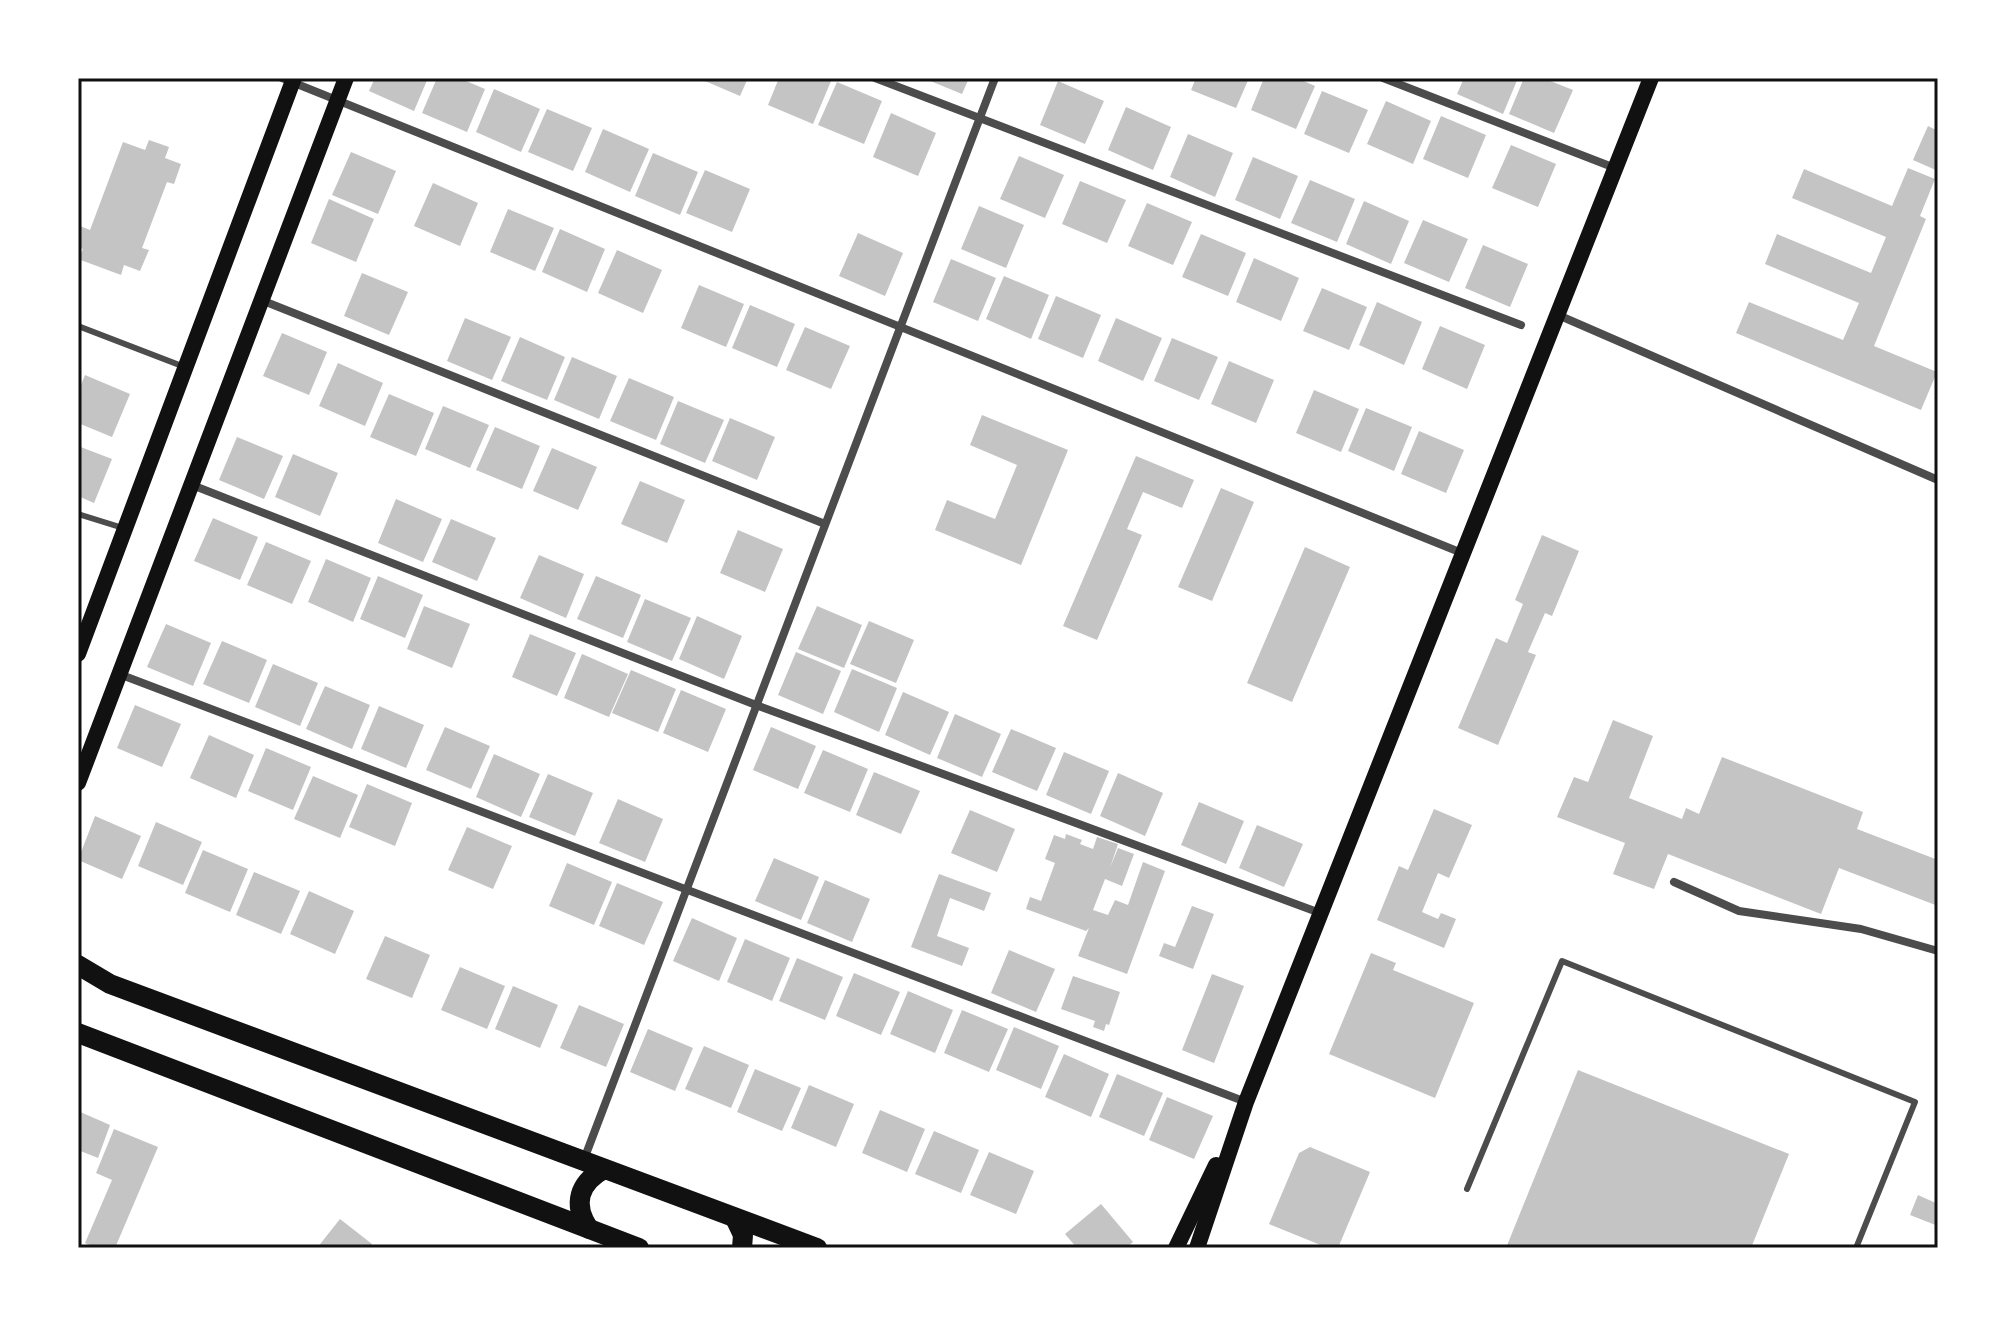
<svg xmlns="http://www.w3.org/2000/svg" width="2016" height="1326" viewBox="0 0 2016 1326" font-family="'Fira Sans',sans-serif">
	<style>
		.building { fill: #c4c4c4 }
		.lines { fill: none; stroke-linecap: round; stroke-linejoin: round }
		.service { stroke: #4c4c4c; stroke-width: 6 }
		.minor { stroke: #4c4c4c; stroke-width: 8 }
		.secondary { stroke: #111; stroke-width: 16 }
		.trunk { stroke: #111; stroke-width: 20 }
		.neatline { fill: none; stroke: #111; stroke-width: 3 }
	</style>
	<rect width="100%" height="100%" fill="#fff"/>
	<g class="building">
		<polygon points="375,78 428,78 414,111 369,91"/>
		<polygon points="437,78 459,78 485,89 467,132 422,113"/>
		<polygon points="698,78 748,78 740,96"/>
		<polygon points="779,78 824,78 831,81 813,124 768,105"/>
		<polygon points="923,78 969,78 962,94"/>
		<polygon points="1196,78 1249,78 1236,108 1191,90"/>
		<polygon points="1264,78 1297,78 1315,86 1296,129 1251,110"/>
		<polygon points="1464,78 1518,78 1503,114 1457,94"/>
		<polygon points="1524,78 1543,78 1573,90 1554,133 1509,114"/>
		<polygon points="1058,81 1104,101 1085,144 1040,125"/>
		<polygon points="837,82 882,101 864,144 818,125"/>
		<polygon points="494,89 540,109 521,152 476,132"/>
		<polygon points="1322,91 1368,110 1349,153 1304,134"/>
		<polygon points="1386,101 1431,121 1413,164 1367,144"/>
		<polygon points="1126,107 1171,127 1153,170 1108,150"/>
		<polygon points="547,109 592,128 573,171 528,152"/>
		<polygon points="891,113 936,133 918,176 873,157"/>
		<polygon points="1441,116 1486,135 1468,178 1423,159"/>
		<polygon points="1928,126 1938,131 1938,171 1913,160"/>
		<polygon points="603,129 649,149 630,192 585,172"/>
		<polygon points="1188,134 1233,153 1215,197 1170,177"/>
		<polygon points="149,140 169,147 165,158 181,164 174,184 167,182 142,248 149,250 140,271 124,265 121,275 78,259 83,249 78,247 80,226 90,230 123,142 145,150"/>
		<polygon points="1511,145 1556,164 1538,207 1492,188"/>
		<polygon points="351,152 396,171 378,214 332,195"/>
		<polygon points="653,153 698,172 680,215 635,196"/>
		<polygon points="1019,156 1064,175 1045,218 1000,199"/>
		<polygon points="1253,157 1298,176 1280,219 1235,200"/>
		<polygon points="1908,168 1935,179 1920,216 1926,219 1874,346 1937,372 1921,410 1736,333 1749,302 1843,340 1859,303 1765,264 1777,234 1871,273 1886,237 1792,198 1804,169 1892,206"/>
		<polygon points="705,170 750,189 732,232 686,213"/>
		<polygon points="1310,180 1355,199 1337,242 1291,223"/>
		<polygon points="1080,181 1126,200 1107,243 1062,224"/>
		<polygon points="433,183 478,203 460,246 414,226"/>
		<polygon points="329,199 374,219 356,262 311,243"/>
		<polygon points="1364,201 1409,221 1391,264 1346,244"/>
		<polygon points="1147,203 1192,222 1173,265 1128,246"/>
		<polygon points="979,206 1024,225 1006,268 961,249"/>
		<polygon points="508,209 554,228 535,271 490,252"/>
		<polygon points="1423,220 1468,239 1449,282 1404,263"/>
		<polygon points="560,229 605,249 587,292 542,272"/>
		<polygon points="858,233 903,253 885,296 839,276"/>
		<polygon points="1201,234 1246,253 1228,296 1182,277"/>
		<polygon points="1483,245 1528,264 1510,307 1465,288"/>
		<polygon points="617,250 662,270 643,313 598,293"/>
		<polygon points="1254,258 1299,278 1281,321 1236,302"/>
		<polygon points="951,259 996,278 978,321 933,302"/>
		<polygon points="362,273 408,292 389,335 344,316"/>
		<polygon points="1004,276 1049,295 1031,339 986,319"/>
		<polygon points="699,285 744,304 726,347 681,328"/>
		<polygon points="1322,288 1367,307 1349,350 1303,331"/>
		<polygon points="1056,296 1101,315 1083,358 1038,339"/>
		<polygon points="1377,302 1422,322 1404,365 1359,345"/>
		<polygon points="750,305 795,324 777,367 732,348"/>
		<polygon points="465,318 511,337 492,380 447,361"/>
		<polygon points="1116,318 1162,338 1143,381 1098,361"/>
		<polygon points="1440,326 1485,345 1467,389 1422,369"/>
		<polygon points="805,327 850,346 831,389 786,370"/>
		<polygon points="282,333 327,352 309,395 263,376"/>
		<polygon points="520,337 565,357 547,400 501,381"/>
		<polygon points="1172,338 1218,357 1199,400 1154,381"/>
		<polygon points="572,357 617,376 599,419 554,400"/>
		<polygon points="1229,361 1274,380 1256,423 1211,404"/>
		<polygon points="338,363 383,383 365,426 319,406"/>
		<polygon points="85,375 130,394 112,437 78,423 78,392"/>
		<polygon points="629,378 674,397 656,440 610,421"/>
		<polygon points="1314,390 1359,409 1341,452 1296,433"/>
		<polygon points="389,394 434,413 416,456 370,437"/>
		<polygon points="678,401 724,420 705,463 660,444"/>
		<polygon points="443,406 489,425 470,468 425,449"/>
		<polygon points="1366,408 1412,427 1394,471 1348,451"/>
		<polygon points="982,415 1068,450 1021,565 935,530 947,500 995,519 1017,465 970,445"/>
		<polygon points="730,418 775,437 757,480 712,461"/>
		<polygon points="495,427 540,446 522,489 476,470"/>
		<polygon points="1419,431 1464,450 1446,493 1401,474"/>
		<polygon points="237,437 283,456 264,499 219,480"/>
		<polygon points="78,446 112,459 94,503 78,496"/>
		<polygon points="552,448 597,467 578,510 533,491"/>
		<polygon points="293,454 338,473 320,516 275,497"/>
		<polygon points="1136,456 1194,480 1182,508 1143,492 1127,529 1142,535 1097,640 1063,626"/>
		<polygon points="640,481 685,500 667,543 621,524"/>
		<polygon points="1221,488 1254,502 1212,601 1178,587"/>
		<polygon points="396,499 442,519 423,562 378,543"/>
		<polygon points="213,518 258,537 240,580 194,561"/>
		<polygon points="451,519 496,538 477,581 432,562"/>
		<polygon points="738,530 783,549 765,592 720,573"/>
		<polygon points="1542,535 1579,551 1552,616 1545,613 1528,652 1536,655 1498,745 1458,728 1496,638 1507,643 1523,604 1515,600"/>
		<polygon points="266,542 311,561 292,604 247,585"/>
		<polygon points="1305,547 1350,567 1292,702 1247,683"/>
		<polygon points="539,555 584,574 566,618 520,598"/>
		<polygon points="326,559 371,578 353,622 308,602"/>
		<polygon points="378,576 423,595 405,638 360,619"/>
		<polygon points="596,576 641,595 623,638 577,619"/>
		<polygon points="645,599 691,618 672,661 627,642"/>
		<polygon points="424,606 470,624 452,668 407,649"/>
		<polygon points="817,606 862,625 844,668 798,649"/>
		<polygon points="697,616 742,636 724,679 679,659"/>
		<polygon points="869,621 914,640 896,683 850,664"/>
		<polygon points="166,624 211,643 193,686 147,667"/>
		<polygon points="530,634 576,653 557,696 512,677"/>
		<polygon points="222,641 267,660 249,703 203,684"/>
		<polygon points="796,652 841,671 823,714 778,695"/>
		<polygon points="582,654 628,674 609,717 564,698"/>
		<polygon points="273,664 318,683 300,726 255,707"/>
		<polygon points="852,669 897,688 879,732 834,712"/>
		<polygon points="631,670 676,689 658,732 612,713"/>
		<polygon points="325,686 370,705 352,749 306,729"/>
		<polygon points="681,690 726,709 708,752 663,733"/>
		<polygon points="903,692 949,712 930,755 885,735"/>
		<polygon points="135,705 181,724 162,767 117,748"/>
		<polygon points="379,706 424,725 406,768 361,749"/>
		<polygon points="955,714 1001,734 982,777 937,758"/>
		<polygon points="1613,720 1653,736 1629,798 1682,819 1686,808 1699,814 1722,757 1863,812 1857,829 1938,860 1938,906 1839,868 1821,914 1668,854 1654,889 1613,874 1625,843 1557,817 1574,777 1588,782"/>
		<polygon points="445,727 490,746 471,789 426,770"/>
		<polygon points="771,727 816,746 798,789 753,770"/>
		<polygon points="1011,729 1056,748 1037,791 992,772"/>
		<polygon points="209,735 254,755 236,798 190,778"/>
		<polygon points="266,748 311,767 293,810 248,791"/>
		<polygon points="823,750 868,769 850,812 804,793"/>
		<polygon points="1064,752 1109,771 1091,814 1046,795"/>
		<polygon points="494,754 540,774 521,817 476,797"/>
		<polygon points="874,772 920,791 901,834 856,815"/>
		<polygon points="1118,773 1163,793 1145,836 1100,816"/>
		<polygon points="548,774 593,793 575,836 529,817"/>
		<polygon points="313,776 358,795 340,838 294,819"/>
		<polygon points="367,784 412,803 395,846 349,827"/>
		<polygon points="618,799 663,819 645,862 599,843"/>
		<polygon points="1199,802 1244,821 1226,864 1181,845"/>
		<polygon points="1434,809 1472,825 1449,878 1438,873 1422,912 1438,919 1441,913 1456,919 1444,948 1377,920 1399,866 1408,870"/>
		<polygon points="970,810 1015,829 997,872 951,853"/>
		<polygon points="95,816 141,836 122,879 78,860"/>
		<polygon points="156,822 202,842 183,885 138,866"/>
		<polygon points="1257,825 1303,844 1284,887 1239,868"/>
		<polygon points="467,827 512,846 493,889 448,870"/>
		<polygon points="1066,834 1082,840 1080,844 1093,849 1097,837 1118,844 1110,868 1118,848 1134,854 1122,886 1105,879 1093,910 1108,915 1115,900 1128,905 1143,862 1165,871 1127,974 1078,956 1089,928 1086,931 1026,909 1030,897 1041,901 1055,863 1045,859 1054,835 1065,839"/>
		<polygon points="203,850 248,869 230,912 185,893"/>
		<polygon points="774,858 819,877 801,920 755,901"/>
		<polygon points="567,863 612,882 594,925 549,906"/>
		<polygon points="254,872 300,891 281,934 236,915"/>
		<polygon points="939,874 991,893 984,911 950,898 937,936 969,948 962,966 911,947"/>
		<polygon points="825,880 870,899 852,942 807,923"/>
		<polygon points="617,883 663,902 644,945 599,926"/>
		<polygon points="309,891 354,911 335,954 290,934"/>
		<polygon points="1192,906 1214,914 1193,969 1159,956 1164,943 1175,947"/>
		<polygon points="692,918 737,938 719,981 673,961"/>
		<polygon points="385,936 430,955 412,998 366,979"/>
		<polygon points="745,939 790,958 772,1001 727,982"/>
		<polygon points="1009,950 1055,969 1036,1012 991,993"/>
		<polygon points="1371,953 1396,963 1393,970 1474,1003 1435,1098 1329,1054"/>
		<polygon points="797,958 843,977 825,1020 779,1001"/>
		<polygon points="460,967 505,986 487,1029 441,1010"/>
		<polygon points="854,973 900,992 881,1035 836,1016"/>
		<polygon points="1212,974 1244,986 1214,1063 1182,1050"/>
		<polygon points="1073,976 1120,992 1109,1025 1106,1024 1104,1031 1093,1027 1095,1021 1061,1009"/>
		<polygon points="513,986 558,1005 540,1048 495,1029"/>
		<polygon points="908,991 953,1010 935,1053 890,1034"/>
		<polygon points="579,1005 624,1024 606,1067 560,1048"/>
		<polygon points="962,1010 1008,1029 989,1072 944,1053"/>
		<polygon points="1014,1027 1059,1046 1041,1089 996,1070"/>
		<polygon points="648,1029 693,1048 675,1091 630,1072"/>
		<polygon points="704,1046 749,1065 731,1108 685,1089"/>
		<polygon points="1064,1054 1109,1074 1091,1117 1045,1097"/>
		<polygon points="755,1069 801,1088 782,1131 737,1112"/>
		<polygon points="1578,1070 1789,1154 1751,1248 1506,1248"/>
		<polygon points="1117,1074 1163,1093 1144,1136 1099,1117"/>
		<polygon points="809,1085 854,1104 836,1147 791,1128"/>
		<polygon points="1167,1097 1213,1116 1194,1159 1149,1140"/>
		<polygon points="880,1110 925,1129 907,1172 862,1153"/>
		<polygon points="78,1111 110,1125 98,1158 78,1150"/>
		<polygon points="114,1129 158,1147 115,1248 96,1248 85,1243 112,1180 96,1173"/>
		<polygon points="934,1131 979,1150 961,1193 915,1174"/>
		<polygon points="1310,1147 1370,1172 1338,1248 1328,1248 1269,1224 1299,1153"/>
		<polygon points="989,1152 1034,1171 1016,1214 970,1195"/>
		<polygon points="1918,1195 1938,1204 1938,1226 1910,1215"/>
		<polygon points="1101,1204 1133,1242 1126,1248 1077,1248 1065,1234"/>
		<polygon points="340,1219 372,1244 369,1248 317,1248"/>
	</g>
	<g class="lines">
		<g class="service">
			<polyline points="78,326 182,366"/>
			<polyline points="78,514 123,528"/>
			<polyline points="1467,1189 1562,961 1915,1102 1856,1248"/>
		</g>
		<g class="minor">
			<polyline points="282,78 1462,553"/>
			<polyline points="875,78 1521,325"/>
			<polyline points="1383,78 1615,168"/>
			<polyline points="261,300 825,524"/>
			<polyline points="1558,315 1938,480"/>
			<polyline points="192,485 756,705 1320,913"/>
			<polyline points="119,674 1246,1102"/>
			<polyline points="1674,882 1739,911 1861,929 1938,951"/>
			<polyline points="583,1162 995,78"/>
		</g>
		<g class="secondary">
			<polyline points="78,654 294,78"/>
			<polyline points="78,783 346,78"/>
			<polyline points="1176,1248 1216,1165"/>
			<polyline points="1197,1248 1246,1102 1651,78"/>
		</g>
		<g class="trunk">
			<polyline points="78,965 110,984 817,1248"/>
			<polyline points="78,1033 639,1248"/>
			<polyline points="735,1218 743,1235 742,1248"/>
			<path d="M589 1229C572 1204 579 1183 604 1169"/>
		</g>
	</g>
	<rect width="2016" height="1326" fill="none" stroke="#ffffff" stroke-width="160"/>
	<rect x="80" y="80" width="1856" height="1166" class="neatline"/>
</svg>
